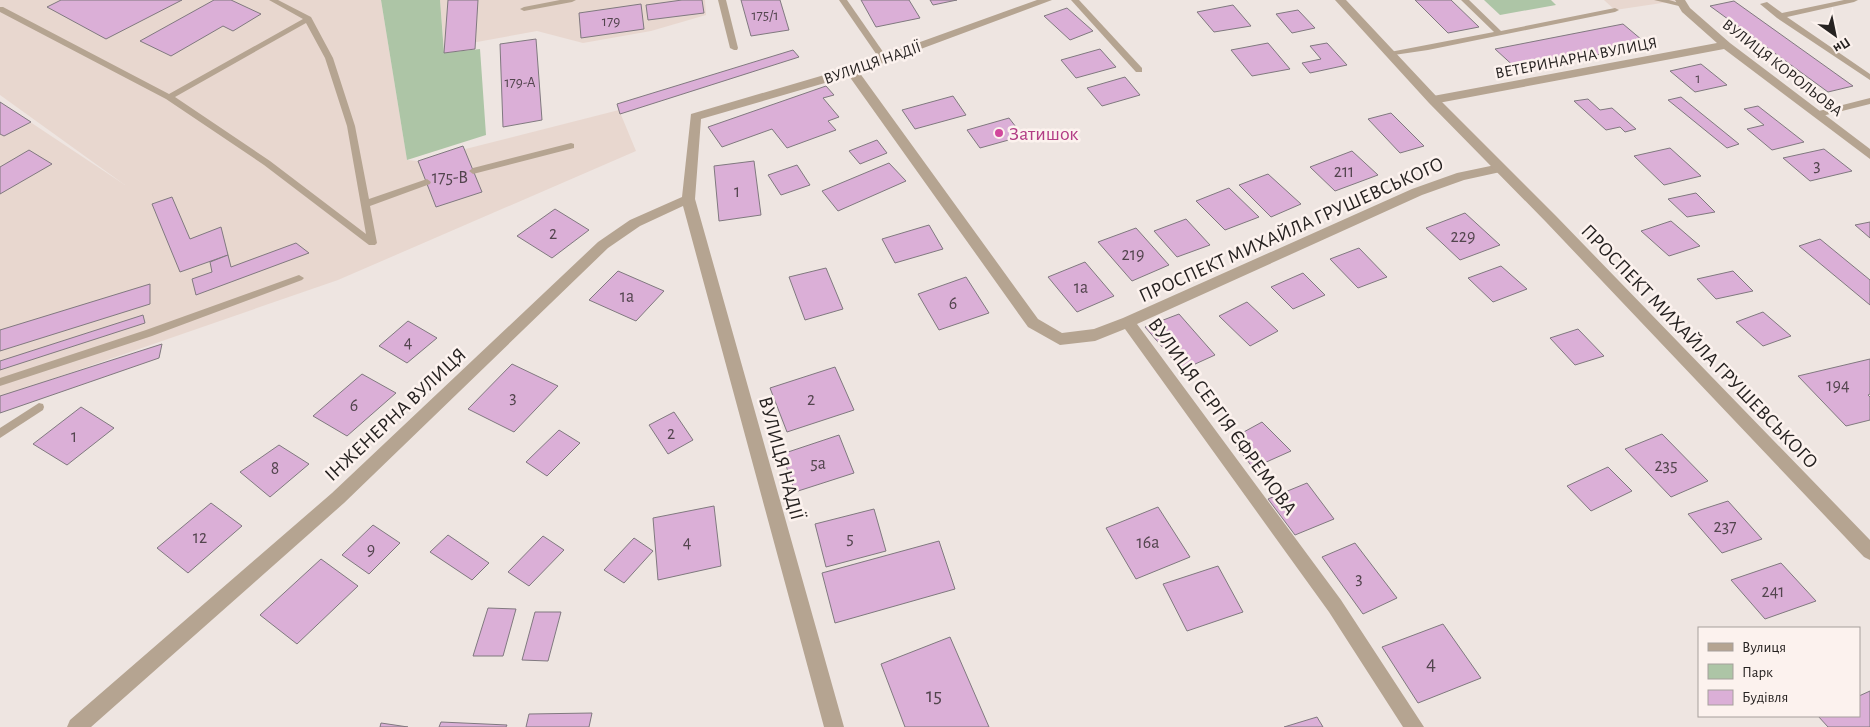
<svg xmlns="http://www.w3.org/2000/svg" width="1870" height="727" viewBox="0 0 1870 727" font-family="'Alegreya Sans',sans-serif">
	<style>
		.built { fill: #e8d7cf }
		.green { fill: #adc5a6 }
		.building { fill: #dbafd7; stroke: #80797f }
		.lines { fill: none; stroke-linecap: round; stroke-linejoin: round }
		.service { fill: #b5a491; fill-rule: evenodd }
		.minor { fill: #b5a491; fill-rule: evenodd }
		.tertiary { fill: #b5a491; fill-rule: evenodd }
		.hotel-dot { fill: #d1479c; stroke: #fcf2ee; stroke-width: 2 }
		.labels { text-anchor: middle; stroke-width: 5; stroke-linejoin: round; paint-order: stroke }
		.far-number-label { font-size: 15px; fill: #53454e }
		.far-street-label { font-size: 16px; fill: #262221; stroke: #fcf2ee }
		.number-label { font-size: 18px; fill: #53454e }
		.hotel-label { font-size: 20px; fill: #b23c85; stroke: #fcf2ee; text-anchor: start }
		.street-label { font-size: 20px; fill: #262221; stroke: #fcf2ee }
		.near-number-label { font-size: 21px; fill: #53454e }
	</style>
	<rect width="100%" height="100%" fill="#eee5e1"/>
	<g class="built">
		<polygon points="0,0 381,0 407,160 418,161 619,110 636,151 338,280 0,397 0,102 125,185 0,95"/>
		<polygon points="440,0 705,0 706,15 651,31 583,43 537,31 444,48"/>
		<polygon points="1604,0 1682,0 1615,10"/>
	</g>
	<g class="green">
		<polygon points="381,0 440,0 444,53 480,49 486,135 407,160"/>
		<polygon points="1484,0 1551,0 1556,5 1500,15"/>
	</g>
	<g class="building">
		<polygon points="61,0 182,0 106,39 47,7"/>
		<polygon points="214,0 231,0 261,14 233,31 223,26 171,56 140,41"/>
		<polygon points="448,0 478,0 475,49 444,53"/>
		<polygon points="682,0 702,0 704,13 648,20 646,5"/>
		<polygon points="741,0 780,0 789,30 751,36"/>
		<polygon points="861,0 909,0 920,18 876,27"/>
		<polygon points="930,0 957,0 933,5"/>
		<polygon points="1415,0 1451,0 1479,27 1448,33"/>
		<polygon points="1734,1 1853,86 1828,92 1710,6"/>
		<polygon points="641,4 644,29 581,38 579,13"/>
		<polygon points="1233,5 1251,26 1214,32 1197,12"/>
		<polygon points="1067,8 1093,31 1070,40 1044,16"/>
		<polygon points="1298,10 1315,28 1292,33 1276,14"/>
		<polygon points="1623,24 1648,45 1518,70 1495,49"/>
		<polygon points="536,39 542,120 503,127 500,44"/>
		<polygon points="1268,43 1290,69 1252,76 1231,50"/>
		<polygon points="1327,43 1347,65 1310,73 1302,63 1321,59 1310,46"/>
		<polygon points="1100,49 1116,67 1076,78 1061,60"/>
		<polygon points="793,50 799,57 620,114 617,104"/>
		<polygon points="1701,64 1727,85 1695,92 1670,71"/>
		<polygon points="1125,77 1140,95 1102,106 1087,88"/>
		<polygon points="826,86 834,95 823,98 839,117 828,121 836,130 787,148 772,129 722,147 708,127"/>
		<polygon points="953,96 966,115 915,129 902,110"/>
		<polygon points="1681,97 1739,144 1727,148 1668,100"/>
		<polygon points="1588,99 1600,110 1612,108 1636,129 1625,132 1620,127 1606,130 1574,101"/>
		<polygon points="0,102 31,122 4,136 0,134"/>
		<polygon points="1758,106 1804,142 1772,150 1747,129 1764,125 1744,109"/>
		<polygon points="1391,113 1424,146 1400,153 1368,119"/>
		<polygon points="1009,118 1023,136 980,148 967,130"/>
		<polygon points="877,140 887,153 860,164 849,151"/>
		<polygon points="463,146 482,192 436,207 418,161"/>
		<polygon points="1670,148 1701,176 1664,185 1634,156"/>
		<polygon points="1824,149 1852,171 1810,181 1783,158"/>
		<polygon points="29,150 52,164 0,194 0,167"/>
		<polygon points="1352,151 1378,175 1335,191 1310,167"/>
		<polygon points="754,161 761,215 719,221 714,166"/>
		<polygon points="889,163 906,181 838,211 822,191"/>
		<polygon points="797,165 810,185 781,195 768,175"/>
		<polygon points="1268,174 1301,204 1271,217 1239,185"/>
		<polygon points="1229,188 1259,217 1225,230 1196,201"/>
		<polygon points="1696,193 1715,212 1687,217 1668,199"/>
		<polygon points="172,197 190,239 221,227 228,255 180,272 152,204"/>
		<polygon points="555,209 589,230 552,258 517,236"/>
		<polygon points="1465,213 1500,245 1460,260 1426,228"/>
		<polygon points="1186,219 1210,245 1177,257 1154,231"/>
		<polygon points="1671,221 1700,246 1669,256 1641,231"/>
		<polygon points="1870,222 1870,238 1855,225"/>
		<polygon points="929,225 943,249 895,263 882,239"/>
		<polygon points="1136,228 1169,265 1132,281 1098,242"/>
		<polygon points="1820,239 1870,280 1870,305 1799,246"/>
		<polygon points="296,243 309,253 196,295 192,279 212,272 210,262 228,255 231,267"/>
		<polygon points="1359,248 1387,277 1358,288 1330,259"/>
		<polygon points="1085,262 1114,296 1077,312 1048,277"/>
		<polygon points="1501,266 1527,289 1493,302 1468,278"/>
		<polygon points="826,268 843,309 805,320 789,277"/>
		<polygon points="618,271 664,291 636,321 589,300"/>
		<polygon points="1733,271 1753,291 1716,299 1697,279"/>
		<polygon points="1303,273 1325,295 1293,309 1271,287"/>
		<polygon points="966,277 989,313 939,330 918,294"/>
		<polygon points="150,284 150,304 0,351 0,330"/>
		<polygon points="1247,302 1278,331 1250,346 1219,316"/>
		<polygon points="1763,312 1791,336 1763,346 1736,322"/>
		<polygon points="1179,314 1215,355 1182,370 1145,327"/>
		<polygon points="143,315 145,323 0,370 0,361"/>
		<polygon points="408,321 437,338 407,363 379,346"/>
		<polygon points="1578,329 1604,356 1575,365 1550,338"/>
		<polygon points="162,344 159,358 0,413 0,396"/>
		<polygon points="1870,359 1870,394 1868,395 1870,397 1870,420 1846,426 1798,376"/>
		<polygon points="512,364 558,386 514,432 468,409"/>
		<polygon points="835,367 854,410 787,432 770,388"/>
		<polygon points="362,374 396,393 347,436 313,416"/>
		<polygon points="81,407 114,428 67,465 33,444"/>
		<polygon points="674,412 693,440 668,454 649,425"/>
		<polygon points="1262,422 1291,451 1253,468 1231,439"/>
		<polygon points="559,430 580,443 547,476 526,462"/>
		<polygon points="1662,434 1708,481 1671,497 1625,449"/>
		<polygon points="839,435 854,473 795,492 782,454"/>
		<polygon points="279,445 309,464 270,497 240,472"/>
		<polygon points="1608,467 1632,491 1591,511 1567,486"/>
		<polygon points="1307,483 1334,519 1295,535 1268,499"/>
		<polygon points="1728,501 1762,539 1722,553 1688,514"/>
		<polygon points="211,503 242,526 188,573 157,548"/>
		<polygon points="714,506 721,566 658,580 653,518"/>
		<polygon points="1158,507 1190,557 1136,579 1106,528"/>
		<polygon points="874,509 886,551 826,567 815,524"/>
		<polygon points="373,525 400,543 369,574 342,555"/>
		<polygon points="448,535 489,563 472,580 430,552"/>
		<polygon points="543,536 564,550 529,586 508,572"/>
		<polygon points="634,538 653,551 624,583 604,570"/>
		<polygon points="939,541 955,589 835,623 822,573"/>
		<polygon points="1355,543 1397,598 1363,614 1322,557"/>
		<polygon points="321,559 358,586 297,644 260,615"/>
		<polygon points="1781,563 1816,601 1765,619 1731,580"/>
		<polygon points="1218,566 1243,612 1187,631 1163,584"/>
		<polygon points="488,608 516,609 503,656 473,656"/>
		<polygon points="535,612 561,612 548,661 522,660"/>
		<polygon points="1443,624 1481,678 1418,703 1382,647"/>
		<polygon points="950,637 989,727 905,727 881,664"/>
		<polygon points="1870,691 1870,727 1828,727 1818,716 1859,716 1859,696"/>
		<polygon points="592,713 589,727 526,727 529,714"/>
		<polygon points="1317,717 1323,727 1284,727"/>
		<polygon points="441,722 507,725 506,727 439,727"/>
		<polygon points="381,723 408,727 380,727"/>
	</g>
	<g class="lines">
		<g class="service">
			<path d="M269 0H278L311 17 333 58 355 126 369 199 427 179 431 182 430 184 370 206 377 243 375 245H369L264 165 166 99 0 12V7H3L169 94 303 19ZM306 23 325 58 347 126 366 234 270 161 175 97Z"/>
			<polygon points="560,0 576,0 572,2 524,11 520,9 524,7"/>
			<polygon points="718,0 726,0 738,48 737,50 734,50 730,48"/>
			<polygon points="839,0 847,0 888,59 887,61 881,61"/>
			<polygon points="1071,0 1079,0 1142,68 1142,72 1136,72"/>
			<polygon points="1461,0 1469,0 1501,31 1615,8 1619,10 1615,12 1428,50 1387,56 1387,52 1390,52 1494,32"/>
			<polygon points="1654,0 1669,0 1687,5 1683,7"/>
			<polygon points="1844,0 1858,0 1854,2 1787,17 1870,74 1870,80 1777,18 1760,4 1767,2 1782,13"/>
			<polygon points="1870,98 1870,104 1818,117 1814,114 1815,112"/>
			<polygon points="571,143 574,144 574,148 473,174 469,171 473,168"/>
			<polygon points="299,275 304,278 302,280 152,336 0,386 0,378 146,330"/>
			<polygon points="39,403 43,404 44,407 43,410 0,438 0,428"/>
		</g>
		<g class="minor">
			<polygon points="1037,0 1052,0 859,72 1038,319 1062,333 1094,329 1123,318 1412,189 1457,173 1500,164 1506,168 1505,171 1464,180 1422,195 1137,324 1341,600 1424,727 1403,727 1329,612 1125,329 1095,341 1060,345 1028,327 849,76 701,119 695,199 844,727 824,727 683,206 640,226 608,248 344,503 91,727 67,727 70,720 332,493 598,242 630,220 682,197 691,114 848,68"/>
			<polygon points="1675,0 1685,0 1690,8 1730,43 1870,149 1870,159 1724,49 1433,104 1427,100 1433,96 1717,43 1682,12"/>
		</g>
		<polygon class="tertiary" points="1335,0 1346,0 1437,97 1556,216 1870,540 1870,560 1864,557 1546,222 1429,103"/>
	</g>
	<circle class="hotel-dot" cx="999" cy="133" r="5"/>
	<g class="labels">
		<g class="far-number-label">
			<text x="765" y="20">175/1</text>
			<text x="611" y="26">179</text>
			<text x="1698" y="83">1</text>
			<text x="520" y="87">179-А</text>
		</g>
		<g class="far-street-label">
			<text transform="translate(1576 57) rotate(-11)" y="6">ВЕТЕРИНАРНА ВУЛИЦЯ</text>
			<text transform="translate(872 62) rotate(-19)" y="6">ВУЛИЦЯ НАДІЇ</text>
			<text transform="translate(1783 67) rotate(38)" y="6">ВУЛИЦЯ КОРОЛЬОВА</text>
		</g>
		<g class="number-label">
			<text x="1817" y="171">3</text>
			<text x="1344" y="177">211</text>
			<text x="450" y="183">175-В</text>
			<text x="737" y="197">1</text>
			<text x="553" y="239">2</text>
			<text x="1463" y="242">229</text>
			<text x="1133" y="260">219</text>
			<text x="1081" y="293">1а</text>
			<text x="627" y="302">1а</text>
			<text x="953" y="309">6</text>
			<text x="408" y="348">4</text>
			<text x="1838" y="391">194</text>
			<text x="513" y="403">3</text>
			<text x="811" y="405">2</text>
			<text x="354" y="411">6</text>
			<text x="671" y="439">2</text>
			<text x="74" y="442">1</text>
			<text x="818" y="469">5а</text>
			<text x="1666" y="471">235</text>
			<text x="275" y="474">8</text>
			<text x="1725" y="532">237</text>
			<text x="200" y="543">12</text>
			<text x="850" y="544">5</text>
			<text x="687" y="548">4</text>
			<text x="1148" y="548">16а</text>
			<text x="371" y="555">9</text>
			<text x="1359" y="584">3</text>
			<text x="1773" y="597">241</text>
		</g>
		<g class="hotel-label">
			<text x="1009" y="140">Затишок</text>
		</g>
		<g class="street-label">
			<text transform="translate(1291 229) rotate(-24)" y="7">ПРОСПЕКТ МИХАЙЛА ГРУШЕВСЬКОГО</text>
			<text transform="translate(1700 346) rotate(46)" y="7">ПРОСПЕКТ МИХАЙЛА ГРУШЕВСЬКОГО</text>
			<text transform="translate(395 414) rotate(-43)" y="7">ІНЖЕНЕРНА ВУЛИЦЯ</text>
			<text transform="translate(1223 416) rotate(54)" y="7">ВУЛИЦЯ СЕРГІЯ ЄФРЕМОВА</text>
			<text transform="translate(782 458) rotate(75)" y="7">ВУЛИЦЯ НАДІЇ</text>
		</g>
		<g class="near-number-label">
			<text x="1431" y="670">4</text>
			<text x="934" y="702">15</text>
		</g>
	</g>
	<rect x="1698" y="627" width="162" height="90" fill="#fcf2ee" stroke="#a69f9c"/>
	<rect x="1708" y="643" width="25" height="8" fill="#b5a491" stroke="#a69f9c"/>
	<text x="1742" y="652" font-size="15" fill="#262221">Вулиця</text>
	<rect x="1708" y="664" width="25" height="15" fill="#adc5a6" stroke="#a69f9c"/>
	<text x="1742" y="677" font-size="15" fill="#262221">Парк</text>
	<rect x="1708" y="690" width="25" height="15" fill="#dbafd7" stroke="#a69f9c"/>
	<text x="1742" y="702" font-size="15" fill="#262221">Будівля</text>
	<g transform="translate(1835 35) rotate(147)" stroke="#fcf2ee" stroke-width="4" paint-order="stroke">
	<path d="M0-4L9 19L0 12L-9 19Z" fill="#262221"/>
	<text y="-8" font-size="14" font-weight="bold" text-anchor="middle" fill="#262221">Пн</text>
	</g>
</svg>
